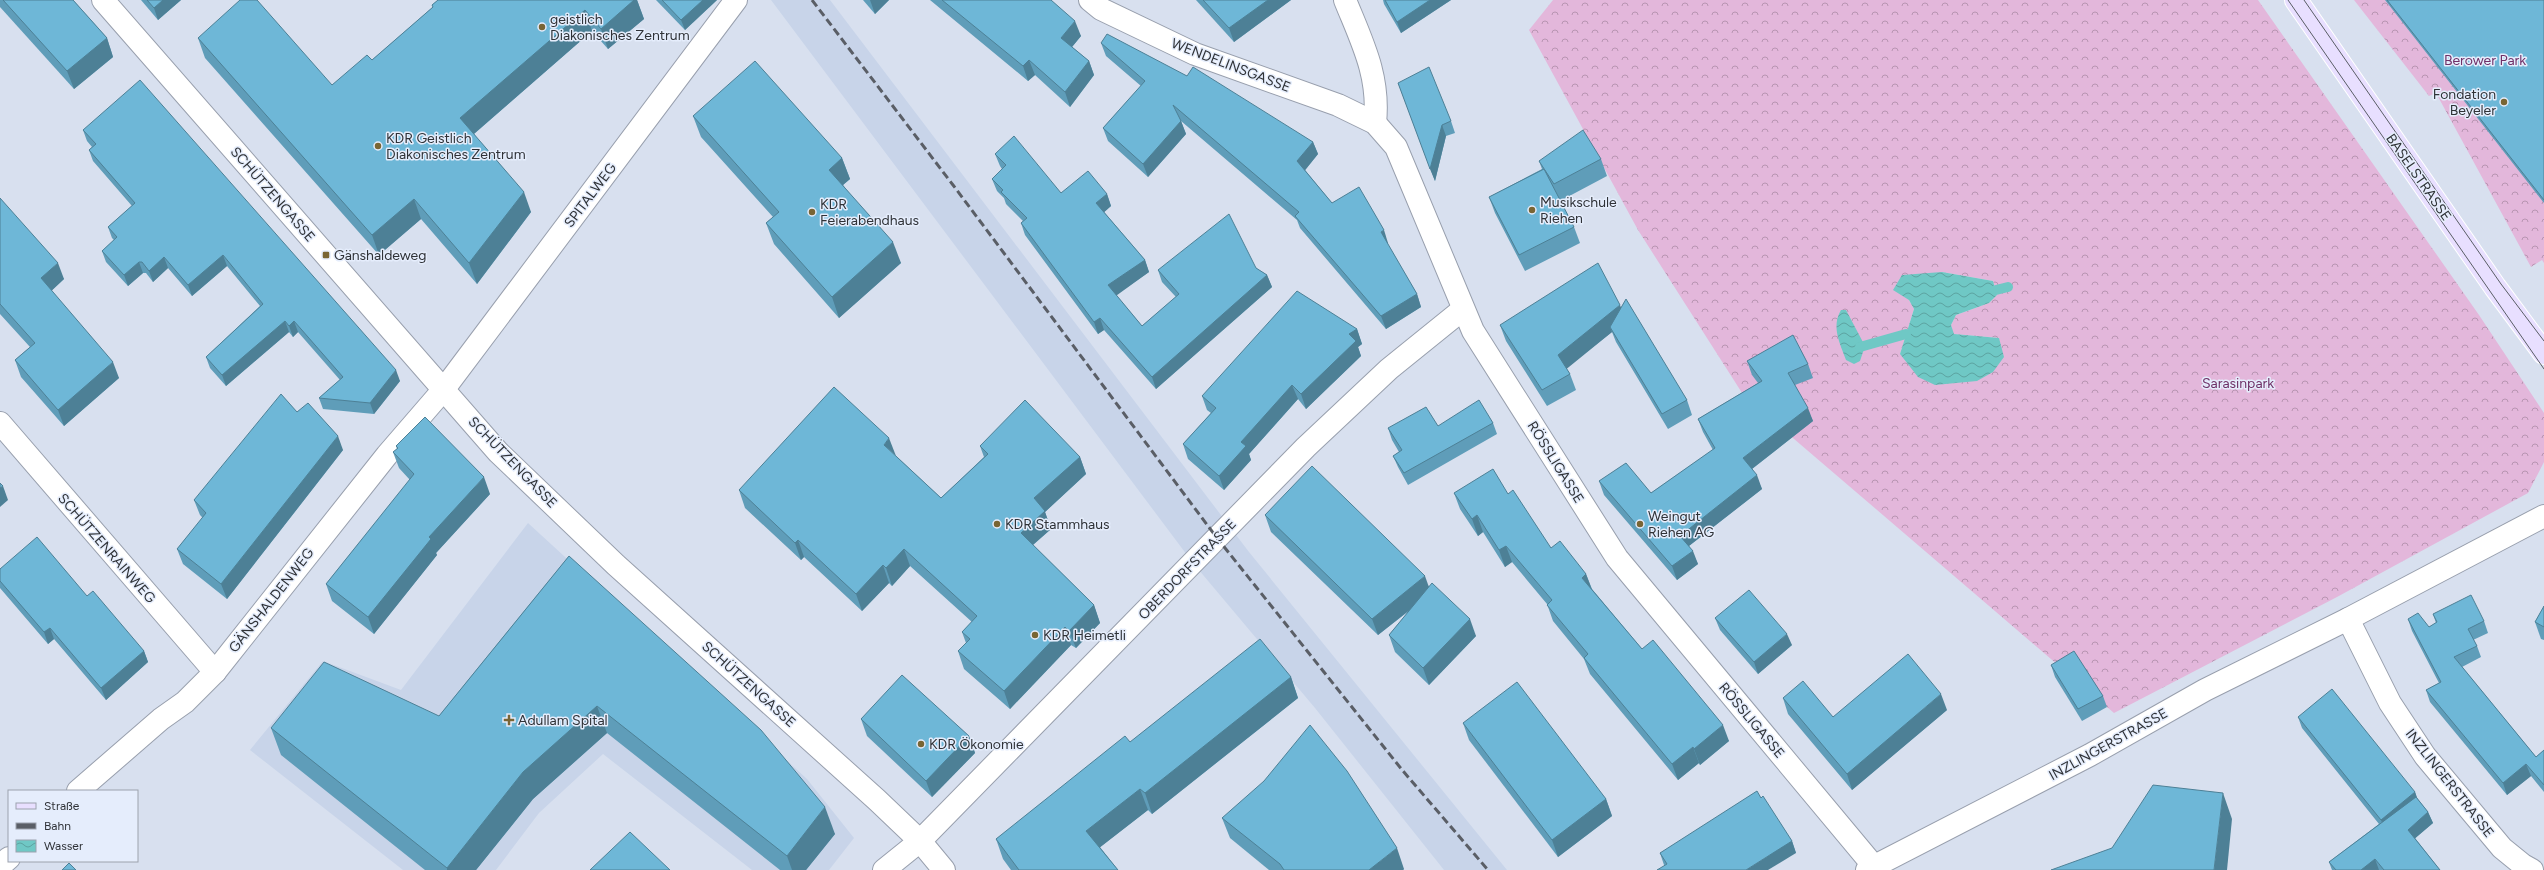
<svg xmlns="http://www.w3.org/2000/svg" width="2544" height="870" viewBox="0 0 2544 870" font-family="Figtree,sans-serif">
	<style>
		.built { fill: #c8d4e9 }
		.forest { fill: url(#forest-crowns); fill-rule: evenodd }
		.water { fill: url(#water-waves) }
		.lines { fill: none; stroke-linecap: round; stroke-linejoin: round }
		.stream { stroke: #6fc8c5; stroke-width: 10 }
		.minor-casing { stroke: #989fad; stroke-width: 24 }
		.major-casing { stroke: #fff; stroke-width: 24 }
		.minor { stroke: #fff; stroke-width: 22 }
		.major { stroke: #e8dfff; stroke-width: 22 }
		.tram { stroke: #5a5e66; stroke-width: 1 }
		.rail { stroke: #5a5e66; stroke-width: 3; stroke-dasharray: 8 4; stroke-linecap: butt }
		.wall { fill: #5f9db9 }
		.shaded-wall { fill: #4d8096 }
		.building { fill: #6eb7d7; stroke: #4d8096 }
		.poi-dot { fill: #796534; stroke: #e5edfc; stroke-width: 1.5 }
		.labels { text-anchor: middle; stroke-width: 3; stroke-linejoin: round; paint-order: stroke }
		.poi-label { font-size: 14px; fill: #2f3237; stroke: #e5edfc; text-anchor: start }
		.park-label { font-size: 14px; fill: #6f3067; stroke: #e5edfc }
		.street-label { font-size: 14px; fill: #2f3237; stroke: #e5edfc }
	</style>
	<defs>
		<pattern id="forest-crowns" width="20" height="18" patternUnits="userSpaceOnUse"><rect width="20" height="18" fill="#e3b7db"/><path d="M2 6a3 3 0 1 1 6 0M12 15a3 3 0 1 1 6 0" fill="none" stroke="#b895b2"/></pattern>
		<pattern id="water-waves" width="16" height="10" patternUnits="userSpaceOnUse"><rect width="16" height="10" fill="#6fc8c5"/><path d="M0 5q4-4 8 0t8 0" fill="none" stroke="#5ca3a1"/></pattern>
	</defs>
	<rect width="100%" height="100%" fill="#d8e0ef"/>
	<g class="built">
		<polygon points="771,0 830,0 1249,552 1507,870 1444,870 1315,708 1193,563"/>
		<polygon points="528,523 807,779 854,838 829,870 752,870 603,754 539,813 496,870 403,870 250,750 323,661 401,690"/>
	</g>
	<g class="forest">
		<path d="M1553 0H2258L2479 315 2544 413V462L2528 493 2337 597 2114 713 1744 396 1638 230 1529 30ZM1942 272 1993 281 1997 295 1989 303 1956 315 1951 325 1953 334 1999 338 1900 354 1914 309 1909 300Z"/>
		<polygon points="2354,0 2544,0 2544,263 2542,260 2531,267 2436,93 2429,96"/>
	</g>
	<g class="water">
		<polygon points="1942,272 1993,281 1997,295 1989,303 1956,315 1951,325 1954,334 1999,338 2004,357 1993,372 1977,381 1935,385 1918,377 1900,354 1914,309 1909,300 1893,290 1902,275"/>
		<path d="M1841 310H1846L1865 346 1860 361 1854 364 1846 360C1840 343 1831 327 1841 310Z"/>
	</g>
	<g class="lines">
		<g class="stream">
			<polyline points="1996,290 2008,287"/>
			<polyline points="1860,347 1906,334"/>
		</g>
		<defs>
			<g id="minor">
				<polyline points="103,0 498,452 616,565 877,800 920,841 944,870"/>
				<polyline points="1090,0 1101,9 1195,54 1338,105 1375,123 1396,147 1473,331 1617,558 1877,870"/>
				<path d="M1345 0C1362 42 1380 76 1375 123"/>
				<polyline points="0,423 215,672"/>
				<polyline points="2348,619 2390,703 2425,756 2502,848 2523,865 2532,870"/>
				<polyline points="78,791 161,719 185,702 215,672 387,455 444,389 736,0"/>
				<polyline points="0,866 9,858"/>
				<polyline points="884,870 920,841 1306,447 1389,369 1462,310"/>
				<polyline points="1867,870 2090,755 2205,690 2348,619 2544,516"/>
			</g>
			<polyline id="major" points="2296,0 2495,287 2544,353"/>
		</defs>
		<use href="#minor" class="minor-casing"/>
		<use href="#major" class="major-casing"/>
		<use href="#minor" class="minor"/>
		<use href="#major" class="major"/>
		<g class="tram">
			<polyline points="2288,0 2544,369"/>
			<polyline points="2304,0 2501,284 2544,341"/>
		</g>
		<polyline class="rail" points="812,0 953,185 1217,538 1403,771 1488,870"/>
	</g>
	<g class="wall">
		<polygon points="0,0 73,0 107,38 113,57 74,89 0,7"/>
		<polygon points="141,0 181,0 158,20"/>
		<polygon points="438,0 637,0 644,19 608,49 592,31 474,134 531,212 477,284 421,219 379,255 205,58 198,38 332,85 372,60 433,7 432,5"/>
		<polygon points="656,0 717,0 685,30"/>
		<polygon points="863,0 889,0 875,14"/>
		<polygon points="930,0 1051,0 1081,36 1072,47 1089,61 1094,75 1070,107 1035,75 1028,81"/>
		<polygon points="1196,0 1291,0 1234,42"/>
		<polygon points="1383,0 1451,0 1401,33 1384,4"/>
		<polygon points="2385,0 2544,0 2544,203"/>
		<polygon points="1101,43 1187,76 1313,142 1318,154 1305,170 1332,203 1388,243 1387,244 1417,294 1421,307 1386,329 1300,228 1297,220 1181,121 1186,134 1148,177 1108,141 1103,128 1141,86 1106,56"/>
		<polygon points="1398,83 1451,121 1455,133 1446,136 1435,181"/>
		<polygon points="693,116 842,158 850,179 843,185 901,263 839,318 774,244 766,223 773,217 701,137"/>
		<polygon points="83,130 400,381 374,414 323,409 319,398 340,380 298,332 293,337 289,332 226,386 210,368 206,357 260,306 227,266 192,296 168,268 153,282 146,273 143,273 128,286 106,262 102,251 114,240 112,238 108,227 132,206 93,161 89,150 92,147 87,141"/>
		<polygon points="995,154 1061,193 1107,194 1111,206 1104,212 1145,260 1149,272 1116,295 1142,326 1176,297 1162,282 1158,270 1256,268 1267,275 1272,287 1156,389 1104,330 1098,334 1025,235 1021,223 1023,221 1006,204 1004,198 997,191 992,179 1002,169 1000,166"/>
		<polygon points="1601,159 1607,176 1560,201 1574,227 1580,243 1525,271 1495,213 1489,197 1542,169 1539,161"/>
		<polygon points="0,198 64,279 51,291 119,378 64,426 21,377 15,360 30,347 0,314"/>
		<polygon points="1621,307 1687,400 1692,415 1668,429 1616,342 1612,332 1566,368 1570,374 1576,390 1547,406 1506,341 1500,325"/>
		<polygon points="1357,329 1362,344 1358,347 1361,356 1306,409 1298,399 1249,454 1251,460 1224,490 1188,459 1183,444 1211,413 1207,410 1202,396"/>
		<polygon points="1747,361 1808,364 1813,378 1795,385 1813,421 1752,469 1762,489 1689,546 1698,564 1677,580 1604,495 1599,481 1651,493 1713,450 1703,432 1698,419 1758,383 1752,375"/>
		<polygon points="297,412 343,450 227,599 183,564 177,549 203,518 200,515 194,500"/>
		<polygon points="1493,423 1497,434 1408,485 1398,467 1393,456 1399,452 1392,440 1388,428 1438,426"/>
		<polygon points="396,446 490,494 436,553 437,555 374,634 332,601 326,584 410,480 399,468 393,452 397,449"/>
		<polygon points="980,446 1080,457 1086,474 1045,512 1051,529 1033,545 1094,605 1100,623 1076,648 1071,645 1010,709 964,669 958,651 966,643 962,632 972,622 910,566 892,586 889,583 862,611 804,557 801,560 745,508 739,490 896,456 941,498 984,457"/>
		<polygon points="1454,493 1508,494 1551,548 1586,574 1592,589 1642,649 1729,741 1700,765 1699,763 1678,780 1590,674 1584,659 1553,621 1547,604 1512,562 1505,567 1483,532 1478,536 1460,509"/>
		<polygon points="1265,515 1429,586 1476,636 1429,685 1395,652 1389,635 1410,610 1378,635 1271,532"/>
		<polygon points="569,556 835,834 806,870 780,870 607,733 533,799 476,870 425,870 281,755 271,728 439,716"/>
		<polygon points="0,569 144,651 148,662 106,700 54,639 48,644 0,588"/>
		<polygon points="2544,606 2544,640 2541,639 2535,622"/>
		<polygon points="2433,614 2484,621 2488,633 2473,640 2477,646 2481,657 2462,667 2536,757 2544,750 2544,792 2531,776 2507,795 2430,702 2426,690 2439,683 2412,631 2408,619 2429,627 2436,623"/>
		<polygon points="1715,618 1792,645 1758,674 1720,630"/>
		<polygon points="2051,665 2103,696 2107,707 2082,721 2055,677"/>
		<polygon points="1291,677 1298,698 1152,814 1148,810 1100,847 1118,870 1011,870 1003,859 996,839 1130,742"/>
		<polygon points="1783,698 1833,717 1947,710 1852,790 1788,714"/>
		<polygon points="2298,717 2415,792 2417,798 2428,812 2433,823 2415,838 2440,870 2332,870 2329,862 2379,824 2302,728"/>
		<polygon points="861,719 969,736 975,753 932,797 867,736"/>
		<polygon points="1463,723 1606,799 1612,816 1558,857 1469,740"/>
		<polygon points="1222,818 1404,869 1403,870 1269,870 1230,838"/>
		<polygon points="1792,841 1796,853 1664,865 1660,853"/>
	</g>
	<g class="shaded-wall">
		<polygon points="163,0 181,0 158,20 154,8"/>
		<polygon points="634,0 637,0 644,19 608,49 601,29"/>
		<polygon points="703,0 717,0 685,30 681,20"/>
		<polygon points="870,0 889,0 875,14"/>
		<polygon points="1268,0 1291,0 1234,42 1229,28"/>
		<polygon points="1430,0 1451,0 1401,33 1397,22"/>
		<polygon points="585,10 592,31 468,139 460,118"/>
		<polygon points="1075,21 1081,36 1067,53 1061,38"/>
		<polygon points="107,38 113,57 74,89 67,71"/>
		<polygon points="1029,60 1035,75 1028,81 1023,66"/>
		<polygon points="1089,61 1094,75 1070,107 1065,92"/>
		<polygon points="1181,121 1186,134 1148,177 1143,164"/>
		<polygon points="1442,125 1446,136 1435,181 1430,169"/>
		<polygon points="1313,142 1318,154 1302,174 1297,161"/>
		<polygon points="842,158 850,179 837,190 829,170"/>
		<polygon points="524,192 531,212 477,284 469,263"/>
		<polygon points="1107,194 1111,206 1101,215 1096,203"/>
		<polygon points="414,199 421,219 379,255 372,235"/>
		<polygon points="1384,230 1388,243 1385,245 1381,232"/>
		<polygon points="893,242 901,263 839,318 832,297"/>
		<polygon points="223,255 227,266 192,296 188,285"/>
		<polygon points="164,257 168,268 153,282 149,271"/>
		<polygon points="1145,260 1149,272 1113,298 1108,285"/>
		<polygon points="139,262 143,273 128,286 124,275"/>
		<polygon points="58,263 64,279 47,295 41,278"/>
		<polygon points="1267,275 1272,287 1156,389 1152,377"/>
		<polygon points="1417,294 1421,307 1386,329 1381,316"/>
		<polygon points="1620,305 1626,320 1610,327 1612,332 1564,371 1558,355"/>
		<polygon points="1100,318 1104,330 1098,334 1094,322"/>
		<polygon points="285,321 289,332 226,386 222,375"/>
		<polygon points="294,321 298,332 293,337 289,326"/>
		<polygon points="1357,329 1362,344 1358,347 1361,356 1306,409 1301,394 1349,334"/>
		<polygon points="113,362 119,378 64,426 58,410"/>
		<polygon points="396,370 400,381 374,414 370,403"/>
		<polygon points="1292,385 1298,399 1249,454 1251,460 1224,490 1219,476 1241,442"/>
		<polygon points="1808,408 1813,421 1748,472 1743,458"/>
		<polygon points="338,436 343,450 227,599 221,584"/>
		<polygon points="889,438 896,456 884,445"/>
		<polygon points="1080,457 1086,474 1045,512 1051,529 1027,550 1021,533 1034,498"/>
		<polygon points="1757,475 1762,489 1685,549 1680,536"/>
		<polygon points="484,477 490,494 436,553 437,555 374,634 368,617 429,537"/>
		<polygon points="3,486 8,500 0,507 0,488"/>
		<polygon points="1477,515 1483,532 1478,536 1472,519"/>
		<polygon points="798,540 804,557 801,560 795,543"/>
		<polygon points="1506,546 1512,562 1505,567 1499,550"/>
		<polygon points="904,549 910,566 892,586 886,568"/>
		<polygon points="1693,551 1698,564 1677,580 1672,566"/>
		<polygon points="883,565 889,583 862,611 856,594"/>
		<polygon points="1586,574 1592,590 1582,578"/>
		<polygon points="1425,576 1431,593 1378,635 1372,619"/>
		<polygon points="1094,605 1100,623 1076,648 1069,631"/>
		<polygon points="1470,619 1476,636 1429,685 1423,668"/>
		<polygon points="1065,627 1071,645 1010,709 1004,691"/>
		<polygon points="50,628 54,639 48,644 44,632"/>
		<polygon points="1787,634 1792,645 1758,674 1754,662"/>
		<polygon points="144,651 148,662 106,700 101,688"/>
		<polygon points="1291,677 1298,698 1152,814 1145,793"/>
		<polygon points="1941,694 1947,710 1852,790 1847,774"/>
		<polygon points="597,706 607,733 533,799 476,870 447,870 447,868 523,772"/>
		<polygon points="1723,725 1729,741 1700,765 1694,749"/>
		<polygon points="969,736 975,753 932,797 926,781"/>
		<polygon points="1693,747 1699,763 1678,780 1672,764"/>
		<polygon points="2526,764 2531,776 2507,795 2503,783"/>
		<polygon points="1140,789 1148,810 1094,852 1086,831"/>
		<polygon points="2415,792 2419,803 2385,831 2381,820"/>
		<polygon points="2223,793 2232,819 2227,870 2214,870"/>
		<polygon points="1606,799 1612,816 1558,857 1552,840"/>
		<polygon points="825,807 835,834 806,870 792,870 787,856"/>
		<polygon points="2428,812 2433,823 2412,841 2408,830"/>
		<polygon points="1792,841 1796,853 1768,870 1746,870"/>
		<polygon points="1397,848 1404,869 1403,870 1369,870"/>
		<polygon points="2375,859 2379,870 2361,870"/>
	</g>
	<g class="building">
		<polygon points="3,0 73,0 107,38 67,71"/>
		<polygon points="147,0 163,0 154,8"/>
		<polygon points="240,0 257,0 332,85 367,55 372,60 433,7 432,5 438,0 634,0 601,29 585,10 460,118 524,192 469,263 414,199 372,235 198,38"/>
		<polygon points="662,0 703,0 681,20"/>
		<polygon points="942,0 1051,0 1075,21 1061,38 1089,61 1065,92 1029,60 1023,66"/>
		<polygon points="1203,0 1268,0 1229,28"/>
		<polygon points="1385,0 1430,0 1397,22"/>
		<polygon points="2387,0 2544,0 2544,200"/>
		<polygon points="1107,34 1187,76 1193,67 1313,142 1297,161 1332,203 1359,187 1384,230 1381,232 1417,294 1381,316 1295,216 1299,212 1173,105 1181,121 1143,164 1103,128 1145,81 1101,43"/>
		<polygon points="755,61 842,158 829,170 893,242 832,297 766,223 779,212 693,116"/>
		<polygon points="1429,67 1451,121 1442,125 1430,169 1398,83"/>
		<polygon points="140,80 396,370 370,403 319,398 343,377 294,321 289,326 285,321 222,375 206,357 263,304 223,255 188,285 164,257 149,271 142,262 139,262 124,275 102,251 117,237 108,227 135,203 89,150 96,144 83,130"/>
		<polygon points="1583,130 1601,159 1554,184 1539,161"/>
		<polygon points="1014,136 1061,193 1088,171 1107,194 1096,203 1145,260 1108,285 1142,326 1179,294 1158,270 1229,214 1256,268 1267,275 1152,377 1100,318 1094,322 1021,223 1027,218 1001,192 1003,190 992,179 1006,165 995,154"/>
		<polygon points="1544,169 1574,227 1519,255 1489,197"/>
		<polygon points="0,198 58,263 41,278 113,362 58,410 15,360 35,343 0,304"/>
		<polygon points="1598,263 1620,305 1558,355 1570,374 1542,390 1500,325"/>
		<polygon points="1297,291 1357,329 1349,334 1356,341 1301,394 1292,385 1241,442 1246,446 1219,476 1183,444 1216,408 1202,396"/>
		<polygon points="1626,299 1687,400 1662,414 1610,327"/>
		<polygon points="1793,335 1808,364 1788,373 1808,408 1743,458 1757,475 1680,536 1693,551 1672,566 1599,481 1626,463 1651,493 1715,448 1698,419 1762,381 1747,361"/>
		<polygon points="834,387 889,438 884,445 941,498 988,454 980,446 1025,400 1080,457 1034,498 1045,511 1021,533 1094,605 1069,631 1065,627 1004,691 958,651 970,639 962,632 977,616 904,549 886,568 883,565 856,594 798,540 795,543 739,490"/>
		<polygon points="281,394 297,412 308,403 338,436 221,584 177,549 206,513 194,500"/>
		<polygon points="1479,400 1493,423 1404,473 1393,456 1402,450 1388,428 1426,407 1438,426"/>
		<polygon points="425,417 484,477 429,537 431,539 368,617 326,584 414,474 393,452 398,448 396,446"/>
		<polygon points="1312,466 1425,576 1372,619 1265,515"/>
		<polygon points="1493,469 1508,494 1513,490 1551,548 1560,541 1586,574 1582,578 1642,649 1653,640 1723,725 1694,749 1693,747 1672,764 1584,658 1588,654 1547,605 1552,600 1506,546 1499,550 1477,515 1472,519 1454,493"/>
		<polygon points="0,483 3,486 0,488"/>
		<polygon points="37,537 87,596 93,591 144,651 101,688 50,628 44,632 0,581 0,569"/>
		<polygon points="569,556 761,730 825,807 787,856 597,706 523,772 447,868 271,728 324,662 439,716"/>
		<polygon points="1432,583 1470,619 1423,668 1389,635"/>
		<polygon points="1749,590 1787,634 1754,662 1715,618"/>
		<polygon points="2471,595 2484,621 2468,629 2477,646 2454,657 2536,757 2544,750 2544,785 2526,764 2503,783 2426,690 2441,682 2408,619 2418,613 2429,627 2437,622 2433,614"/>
		<polygon points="2544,606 2544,627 2535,622"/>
		<polygon points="1260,639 1291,677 1145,793 1140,789 1086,831 1118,870 1019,870 996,839 1125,736 1130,742"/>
		<polygon points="2074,651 2103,696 2078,709 2051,665"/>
		<polygon points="1908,654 1941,694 1847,774 1783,698 1803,681 1833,717"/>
		<polygon points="902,675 969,736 926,781 861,719"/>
		<polygon points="1517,682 1606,799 1552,840 1463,723"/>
		<polygon points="2332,689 2415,792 2381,820 2298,717"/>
		<polygon points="1310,725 1347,771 1397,848 1369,870 1284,870 1280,864 1222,818 1264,781"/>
		<polygon points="2153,785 2223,793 2214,870 2051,870 2112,848"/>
		<polygon points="1757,791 1761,798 1763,796 1792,841 1746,870 1657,870 1667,864 1660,853"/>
		<polygon points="2416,797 2428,812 2408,830 2440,870 2384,870 2375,859 2361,870 2336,870 2329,862"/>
		<polygon points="630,832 670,870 590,870"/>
		<polygon points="69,863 76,870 62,870"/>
	</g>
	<g class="poi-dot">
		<circle cx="542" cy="27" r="4"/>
		<circle cx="2504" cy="102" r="4"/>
		<circle cx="378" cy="146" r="4"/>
		<circle cx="1532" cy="210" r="4"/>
		<circle cx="812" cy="212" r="4"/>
		<rect x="322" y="251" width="8" height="8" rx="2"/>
		<circle cx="997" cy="524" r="4"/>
		<circle cx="1640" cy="524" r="4"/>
		<circle cx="1035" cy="635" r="4"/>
		<path d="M507 714h4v4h4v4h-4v4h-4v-4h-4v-4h4z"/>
		<circle cx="921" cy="744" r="4"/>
	</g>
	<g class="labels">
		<g class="poi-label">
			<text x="550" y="24">geistlich<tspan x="550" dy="16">Diakonisches Zentrum</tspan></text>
			<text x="2496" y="99" text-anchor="end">Fondation<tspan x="2496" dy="16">Beyeler</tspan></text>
			<text x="386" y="143">KDR Geistlich<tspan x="386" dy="16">Diakonisches Zentrum</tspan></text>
			<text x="1540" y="207">Musikschule<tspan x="1540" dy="16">Riehen</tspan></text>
			<text x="820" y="209">KDR<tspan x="820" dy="16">Feierabendhaus</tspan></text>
			<text x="334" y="260">Gänshaldeweg</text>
			<text x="1648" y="521">Weingut<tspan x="1648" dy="16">Riehen AG</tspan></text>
			<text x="1005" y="529">KDR Stammhaus</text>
			<text x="1043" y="640">KDR Heimetli</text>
			<text x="518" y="725">Adullam Spital</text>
			<text x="929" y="749">KDR Ökonomie</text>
		</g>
		<g class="park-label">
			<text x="2485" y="65">Berower Park</text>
			<text x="2238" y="388">Sarasinpark</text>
		</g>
		<g class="street-label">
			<text transform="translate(1231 65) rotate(21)" y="5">WENDELINSGASSE</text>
			<text transform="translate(2419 177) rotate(55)" y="5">BASELSTRASSE</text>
			<text transform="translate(273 194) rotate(49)" y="5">SCHÜTZENGASSE</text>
			<text transform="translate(590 195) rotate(-53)" y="5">SPITALWEG</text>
			<text transform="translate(513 462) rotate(46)" y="5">SCHÜTZENGASSE</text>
			<text transform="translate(1556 462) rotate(58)" y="5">RÖSSLIGASSE</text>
			<text transform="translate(107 548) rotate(49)" y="5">SCHÜTZENRAINWEG</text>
			<text transform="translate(1187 569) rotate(-46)" y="5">OBERDORFSTRASSE</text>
			<text transform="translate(271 600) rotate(-52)" y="5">GÄNSHALDENWEG</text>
			<text transform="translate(749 684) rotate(42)" y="5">SCHÜTZENGASSE</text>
			<text transform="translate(1752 720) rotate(50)" y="5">RÖSSLIGASSE</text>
			<text transform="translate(2108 744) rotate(-29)" y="5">INZLINGERSTRASSE</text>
			<text transform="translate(2450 783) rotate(52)" y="5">INZLINGERSTRASSE</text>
		</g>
	</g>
	<rect x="8" y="790" width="130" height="72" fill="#e5edfc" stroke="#9ca2ad"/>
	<rect x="16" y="803" width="20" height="6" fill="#e8dfff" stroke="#9ca2ad"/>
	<text x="44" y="810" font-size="12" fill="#2f3237">Straße</text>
	<rect x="16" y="823" width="20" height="6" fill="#5a5e66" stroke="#9ca2ad"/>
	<text x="44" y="830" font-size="12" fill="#2f3237">Bahn</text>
	<rect x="16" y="840" width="20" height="12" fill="url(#water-waves)" stroke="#9ca2ad"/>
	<text x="44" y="850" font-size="12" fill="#2f3237">Wasser</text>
</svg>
